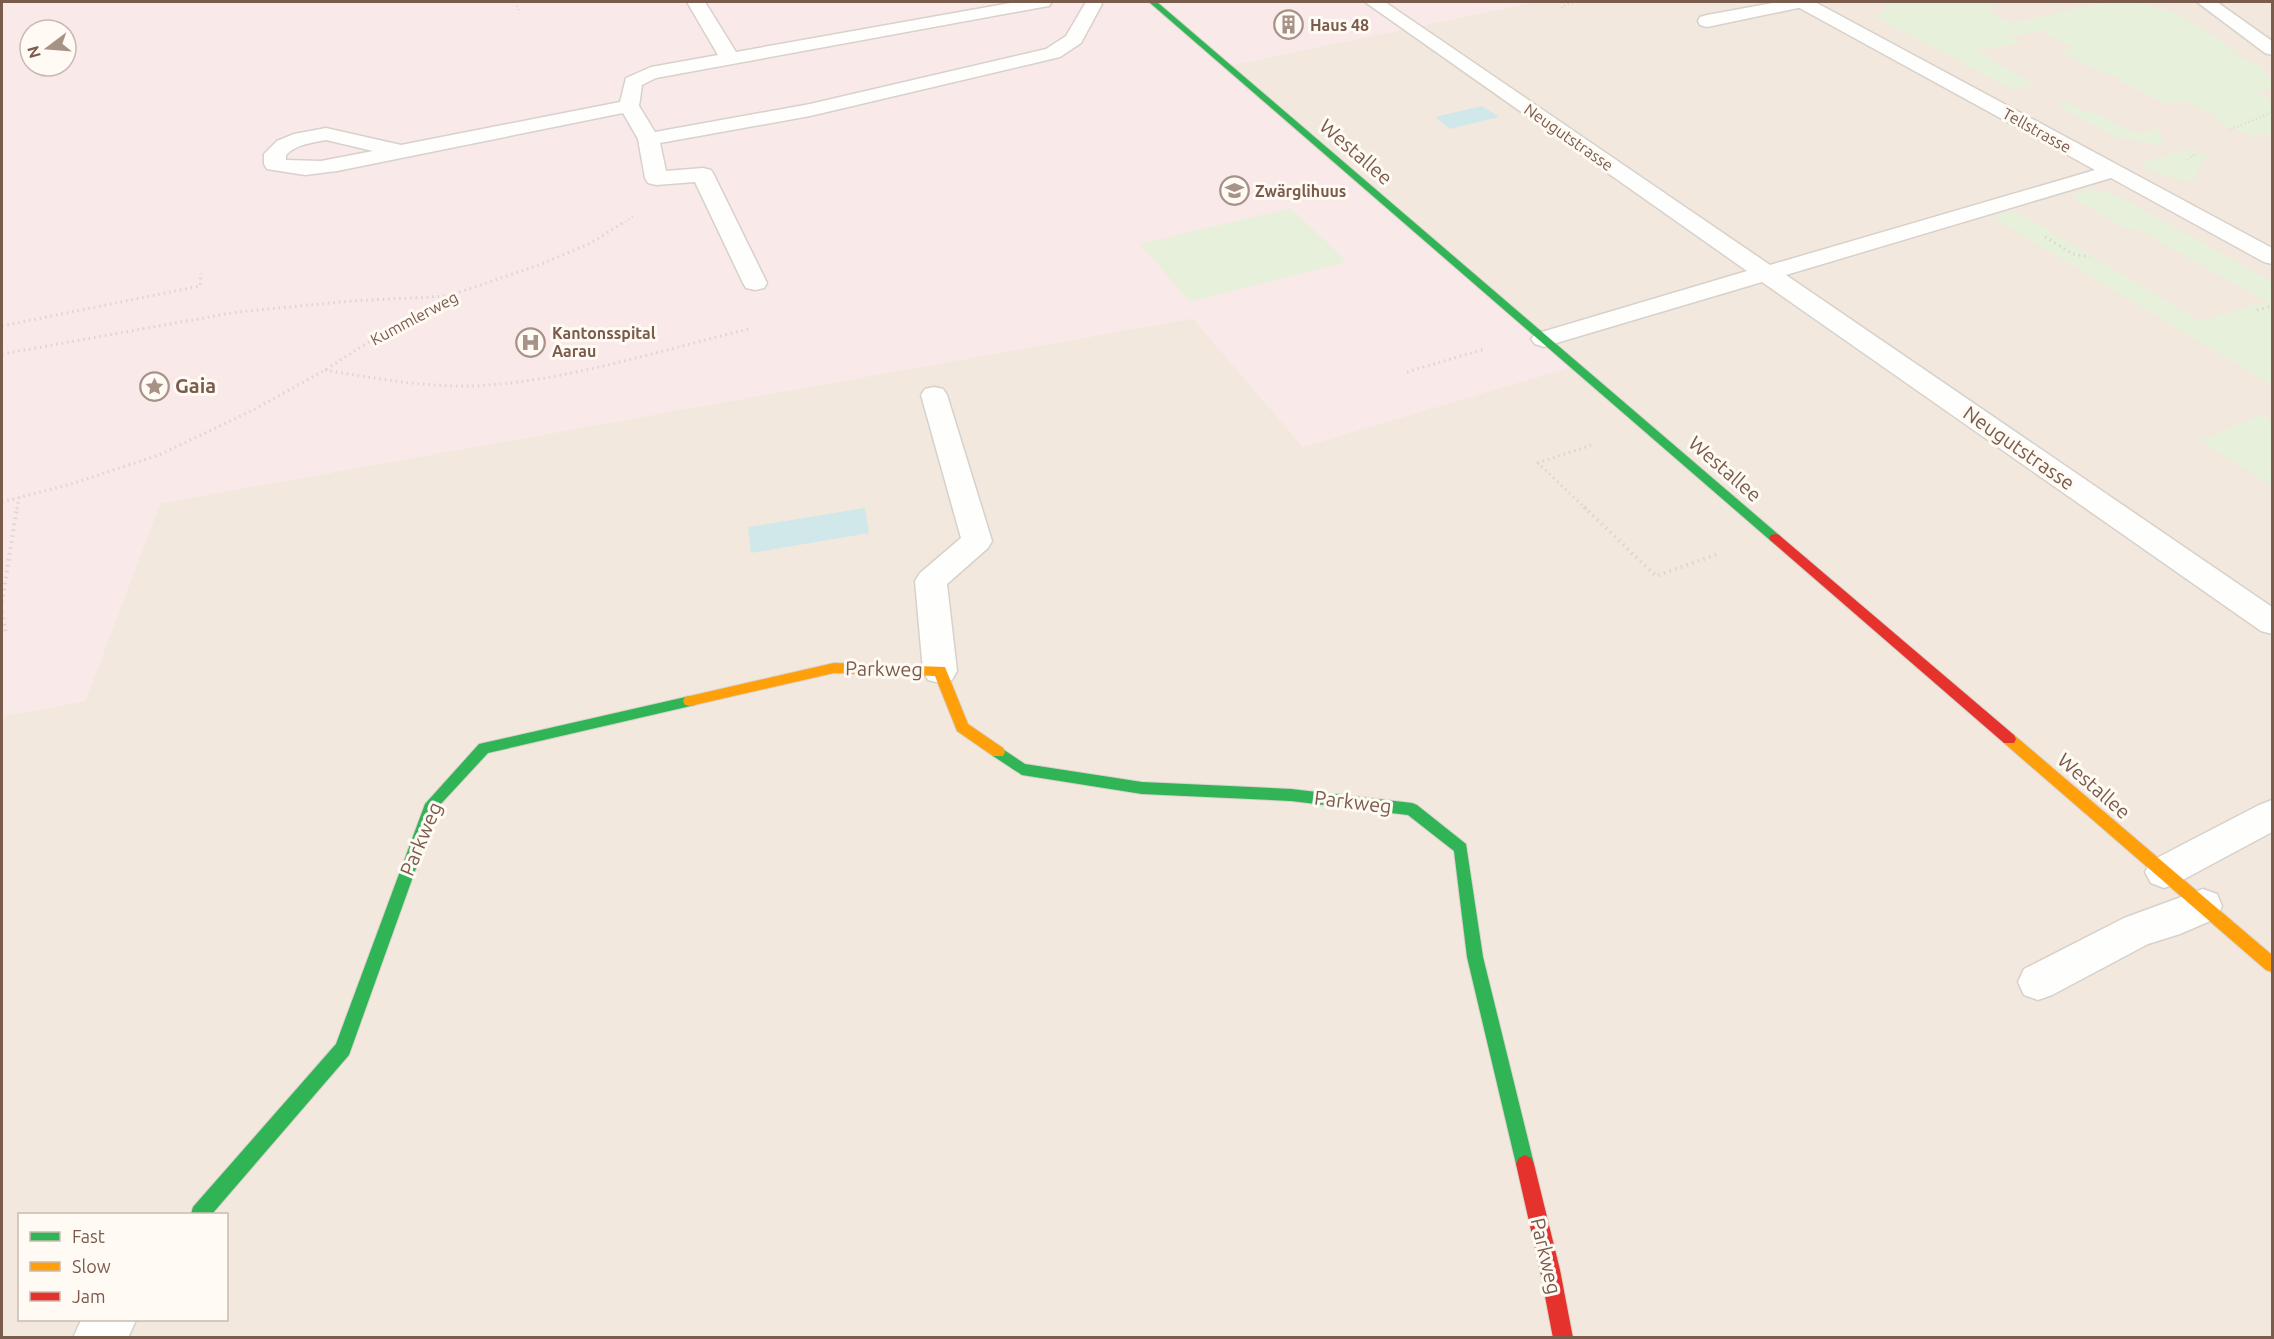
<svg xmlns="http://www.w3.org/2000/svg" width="2274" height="1339" viewBox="0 0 2274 1339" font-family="Ubuntu,sans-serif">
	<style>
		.residential { fill: #f2e8de; fill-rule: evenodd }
		.medical { fill: #fae9e9; fill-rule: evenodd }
		.green { fill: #e7f0db }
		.water { fill: #d0e8ea }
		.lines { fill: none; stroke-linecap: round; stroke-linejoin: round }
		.lane-casing { stroke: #d7d1cb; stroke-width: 3 }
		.street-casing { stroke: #d7d1cb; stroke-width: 3 }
		.fast-casing { stroke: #d9d2cb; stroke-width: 2 }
		.slow-casing { stroke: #d9d2cb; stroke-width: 2 }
		.jam-casing { stroke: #d9d2cb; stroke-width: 2 }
		.path-far2 { stroke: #dcd5d0; stroke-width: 2; stroke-dasharray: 1 3; stroke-linecap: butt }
		.path-far1 { stroke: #dcd5d0; stroke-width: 3; stroke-dasharray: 1.5 4; stroke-linecap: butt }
		.path { stroke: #dcd5d0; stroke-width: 4; stroke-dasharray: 1.5 4.5; stroke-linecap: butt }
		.lane { fill: #fefefd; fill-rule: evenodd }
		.street { fill: #fefefd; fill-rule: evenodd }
		.fast { fill: #30b455; fill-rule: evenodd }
		.slow { fill: #ff9f0a; fill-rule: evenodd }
		.jam { fill: #e5322d; fill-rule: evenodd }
		.labels { text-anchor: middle; stroke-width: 6; stroke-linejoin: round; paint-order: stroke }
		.far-poi-label { font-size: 16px; font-weight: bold; fill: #7a5c4d; stroke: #fffaf3; text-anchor: start }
		.far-street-label { font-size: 16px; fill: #7a5c4d; stroke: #fffaf3 }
		.street-label { font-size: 20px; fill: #7a5c4d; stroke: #fffaf3 }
		.poi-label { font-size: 20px; font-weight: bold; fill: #7a5c4d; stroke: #fffaf3; text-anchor: start }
	</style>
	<rect width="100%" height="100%" fill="#f9f5f0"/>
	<path class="residential" d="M1535 2H2272V1337L2 1338V716L85 701 160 503 1193 318 1303 447 1226 66ZM20 1214H226V1320H20Z"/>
	<path class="medical" d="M2 2H1535L1226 66 1575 366 1303 447 1193 318 160 503 85 701 2 716ZM30 30H66V66H30Z"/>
	<g class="green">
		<polygon points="1879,2 1984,2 1997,8 1987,11 2010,23 2109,2 2135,2 2178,14 2223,42 2242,58 2260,65 2266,76 2272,78 2272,89 2255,91 2272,100 2272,134 2261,132 2258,135 2250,135 2221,124 2214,115 2185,101 2166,104 2120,81 2118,76 2104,74 2060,51 2074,48 2041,31 2010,37 2020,43 1976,51 2030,82 2031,86 2014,90 1876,17 1887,6"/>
		<polygon points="2058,101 2067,102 2084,112 2090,110 2136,134 2158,129 2163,141 2159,145 2115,137 2065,110"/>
		<polygon points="2189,150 2209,157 2198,167 2195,179 2184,181 2143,168 2146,161"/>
		<polygon points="2088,190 2106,192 2126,200 2272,282 2272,306 2268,308 2272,311 2272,385 1992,217 2011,211 2026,217 2200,321 2267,302 2136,228 2129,230 2073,198 2073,194"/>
		<polygon points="1291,208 1347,262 1190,302 1140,244"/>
		<polygon points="2261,415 2272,422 2272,486 2200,441"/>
	</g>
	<g class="water">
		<polygon points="1482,106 1499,117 1450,129 1435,117"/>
		<polygon points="865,508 869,533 751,553 748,527"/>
	</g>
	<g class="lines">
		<defs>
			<g id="lane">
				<path d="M687 2H705L736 52 1016 2H1052L1049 6 1043 7 656 78 642 85 639 106 655 132 810 104 1046 49 1066 36 1086 2H1100L1102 4 1081 43 1060 57 810 116 660 143 666 171 703 168 711 170 714 175 767 283 764 288 755 290 746 288 743 283 695 182 656 185 648 183 645 178 638 139 623 113 337 171 305 175 267 169 264 164V154L277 141 294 134 326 128 401 145 620 102 626 78 651 67 718 55ZM326 140 373 151 321 161 286 160V155C297 144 311 143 326 140Z"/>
				<polygon points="1778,2 1812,2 1809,6 1803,7 1707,27 1700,25 1698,21 1700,17 1707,15"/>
				<polygon points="934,387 943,389 947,395 992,541 988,548 947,584 957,671 952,680 940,683 928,680 923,671 915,581 920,573 961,538 921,395 925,389"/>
				<polygon points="2272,800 2272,832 2177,883 2164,888 2151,883 2145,872 2151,861 2259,805"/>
				<polygon points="2203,889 2217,894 2222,906 2217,918 2180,934 2148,944 2052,995 2038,1000 2024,995 2018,982 2024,969 2124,918"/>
			</g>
			<g id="street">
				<polygon points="1365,2 1385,2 1770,265 2095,170 1796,6 1793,2 1815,2 2272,248 2272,264 2264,262 2111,178 1786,275 2272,607 2272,634 2261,631 1762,282 1553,344 1544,347 1535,344 1531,339 1535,334 1747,271"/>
				<polygon points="2197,2 2217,2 2272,41 2272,55 2265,53"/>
				<polygon points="81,1320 136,1320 128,1338 73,1338"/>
			</g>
			<g id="fast">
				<polygon points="1149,2 1157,2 1779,535 1781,538 1779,541 1771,541"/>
				<polygon points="690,696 695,697 697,701 695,705 488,753 438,807 349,1055 212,1214 191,1214 193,1207 336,1044 425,804 479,744"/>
				<polygon points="998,746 1025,764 1142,782 1291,789 1412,803 1417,805 1466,844 1483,957 1534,1164 1531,1170 1525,1173 1519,1170 1516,1164 1467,957 1454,851 1408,815 1291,801 1142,794 1022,775 993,756 991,752 993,748"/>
			</g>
			<g id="slow">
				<polygon points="834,663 945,667 968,724 1003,748 1005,752 1003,756 993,756 957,731 935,676 834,673 690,706 685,705 683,701 685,697 690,696"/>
				<polygon points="2009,733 2014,735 2272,955 2272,972 2266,970 2004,743 2002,739 2004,735"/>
			</g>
			<g id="jam">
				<polygon points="1775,534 1779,535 2014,735 2016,739 2014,743 2004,743 1771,541 1769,538 1771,535"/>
				<polygon points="1525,1155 1531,1158 1534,1164 1560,1270 1573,1338 1553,1338 1540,1270 1516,1164 1519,1158"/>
			</g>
		</defs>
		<use href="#lane" class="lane-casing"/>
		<use href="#street" class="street-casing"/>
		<use href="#fast" class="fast-casing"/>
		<use href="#slow" class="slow-casing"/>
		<use href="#jam" class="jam-casing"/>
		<g class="path-far2">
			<polyline points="515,2 520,13"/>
			<polyline points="1562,8 1562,6 1576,2"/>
			<polyline points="2230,130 2272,112"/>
			<polyline points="2187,160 2197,153"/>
			<polyline points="622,224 634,216"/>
		</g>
		<g class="path-far1">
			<polyline points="2045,237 2073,254 2090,257"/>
			<polyline points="2257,310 2272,306"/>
			<polyline points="2,326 200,286 201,273"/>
			<polyline points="2,354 237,312 351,301 449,296"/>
			<path d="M325 370C373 378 422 387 471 386 561 383 661 350 749 329"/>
			<polyline points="1407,372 1485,349"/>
			<polyline points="2,502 71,484 159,455 253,410 325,370 400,322 451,295 539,265 591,243 624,222"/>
			<polyline points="17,509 19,497"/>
			<polyline points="1586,509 1538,463 1592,445"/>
		</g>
		<g class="path">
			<polyline points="1584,507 1656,576 1718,554"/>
			<polyline points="2,602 17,507"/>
			<polyline points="2,612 6,634"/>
		</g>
		<use href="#lane" class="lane"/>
		<use href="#street" class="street"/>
		<use href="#fast" class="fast"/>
		<use href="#slow" class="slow"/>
		<use href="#jam" class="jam"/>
	</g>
	<defs>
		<symbol id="building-ring" viewBox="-11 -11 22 22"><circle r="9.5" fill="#fffaf3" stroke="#a69286" stroke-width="1.5"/><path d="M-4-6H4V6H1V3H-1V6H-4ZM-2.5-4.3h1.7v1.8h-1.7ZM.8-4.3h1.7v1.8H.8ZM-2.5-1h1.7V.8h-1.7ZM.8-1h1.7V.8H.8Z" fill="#a69286"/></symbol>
		<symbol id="school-ring" viewBox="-11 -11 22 22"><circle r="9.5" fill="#fffaf3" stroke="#a69286" stroke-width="1.5"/><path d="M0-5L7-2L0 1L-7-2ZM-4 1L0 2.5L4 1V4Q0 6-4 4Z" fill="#a69286"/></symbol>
		<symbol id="hospital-ring" viewBox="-11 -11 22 22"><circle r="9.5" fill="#fffaf3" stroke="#a69286" stroke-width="1.5"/><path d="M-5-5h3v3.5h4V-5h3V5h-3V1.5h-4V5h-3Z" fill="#a69286"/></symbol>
		<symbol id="sight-ring" viewBox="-11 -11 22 22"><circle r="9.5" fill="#fffaf3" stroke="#a69286" stroke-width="1.5"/><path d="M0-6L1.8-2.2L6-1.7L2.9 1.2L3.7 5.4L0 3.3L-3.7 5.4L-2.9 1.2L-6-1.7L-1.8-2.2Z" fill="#a69286"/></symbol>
	</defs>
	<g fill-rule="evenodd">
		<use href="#building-ring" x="1272" y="8" width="33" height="33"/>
		<use href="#school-ring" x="1218" y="174" width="33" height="33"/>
		<use href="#hospital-ring" x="514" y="326" width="33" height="33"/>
		<use href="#sight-ring" x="138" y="370" width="33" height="33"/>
	</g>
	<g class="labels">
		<g class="far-poi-label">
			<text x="1310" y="31">Haus 48</text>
			<text x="1255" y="197">Zwärglihuus</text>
			<text x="552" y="339">Kantonsspital<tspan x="552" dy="18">Aarau</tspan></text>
		</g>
		<g class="far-street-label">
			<text transform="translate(2037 130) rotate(29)" y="6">Tellstrasse</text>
			<text transform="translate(1569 137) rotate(35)" y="6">Neugutstrasse</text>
			<text transform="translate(414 318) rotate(-28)" y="6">Kummlerweg</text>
		</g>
		<g class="street-label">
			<text transform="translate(1356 152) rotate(41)" y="7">Westallee</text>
			<text transform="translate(2019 448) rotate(35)" y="7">Neugutstrasse</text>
			<text transform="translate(1725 469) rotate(41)" y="7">Westallee</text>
			<text transform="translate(884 669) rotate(1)" y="7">Parkweg</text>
			<text transform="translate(2094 786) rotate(41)" y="7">Westallee</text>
			<text transform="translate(1353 802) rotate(7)" y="7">Parkweg</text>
			<text transform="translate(421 839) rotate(-67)" y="7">Parkweg</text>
			<text transform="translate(1546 1256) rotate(77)" y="7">Parkweg</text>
		</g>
		<g class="poi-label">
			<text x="175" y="393">Gaia</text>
		</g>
	</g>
	<rect width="2274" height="1339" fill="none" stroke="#7a5c4d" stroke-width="6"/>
	<rect x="18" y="1213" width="210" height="108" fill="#fffaf3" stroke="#cabbb1" stroke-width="1.5"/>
	<rect x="30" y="1232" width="30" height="9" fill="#30b455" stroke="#cabbb1" stroke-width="1.5"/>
	<text x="72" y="1243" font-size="18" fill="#7a5c4d">Fast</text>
	<rect x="30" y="1262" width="30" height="9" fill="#ff9f0a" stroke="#cabbb1" stroke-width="1.5"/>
	<text x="72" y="1273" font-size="18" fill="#7a5c4d">Slow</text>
	<rect x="30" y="1292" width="30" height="9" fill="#e5322d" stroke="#cabbb1" stroke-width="1.5"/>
	<text x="72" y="1303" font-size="18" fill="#7a5c4d">Jam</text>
	<g transform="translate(48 48) rotate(254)"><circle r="28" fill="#fffaf3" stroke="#cabbb1" stroke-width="1.5"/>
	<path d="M0-4.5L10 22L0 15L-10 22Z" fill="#a69286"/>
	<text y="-9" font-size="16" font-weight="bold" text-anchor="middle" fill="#7a5c4d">N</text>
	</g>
</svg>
